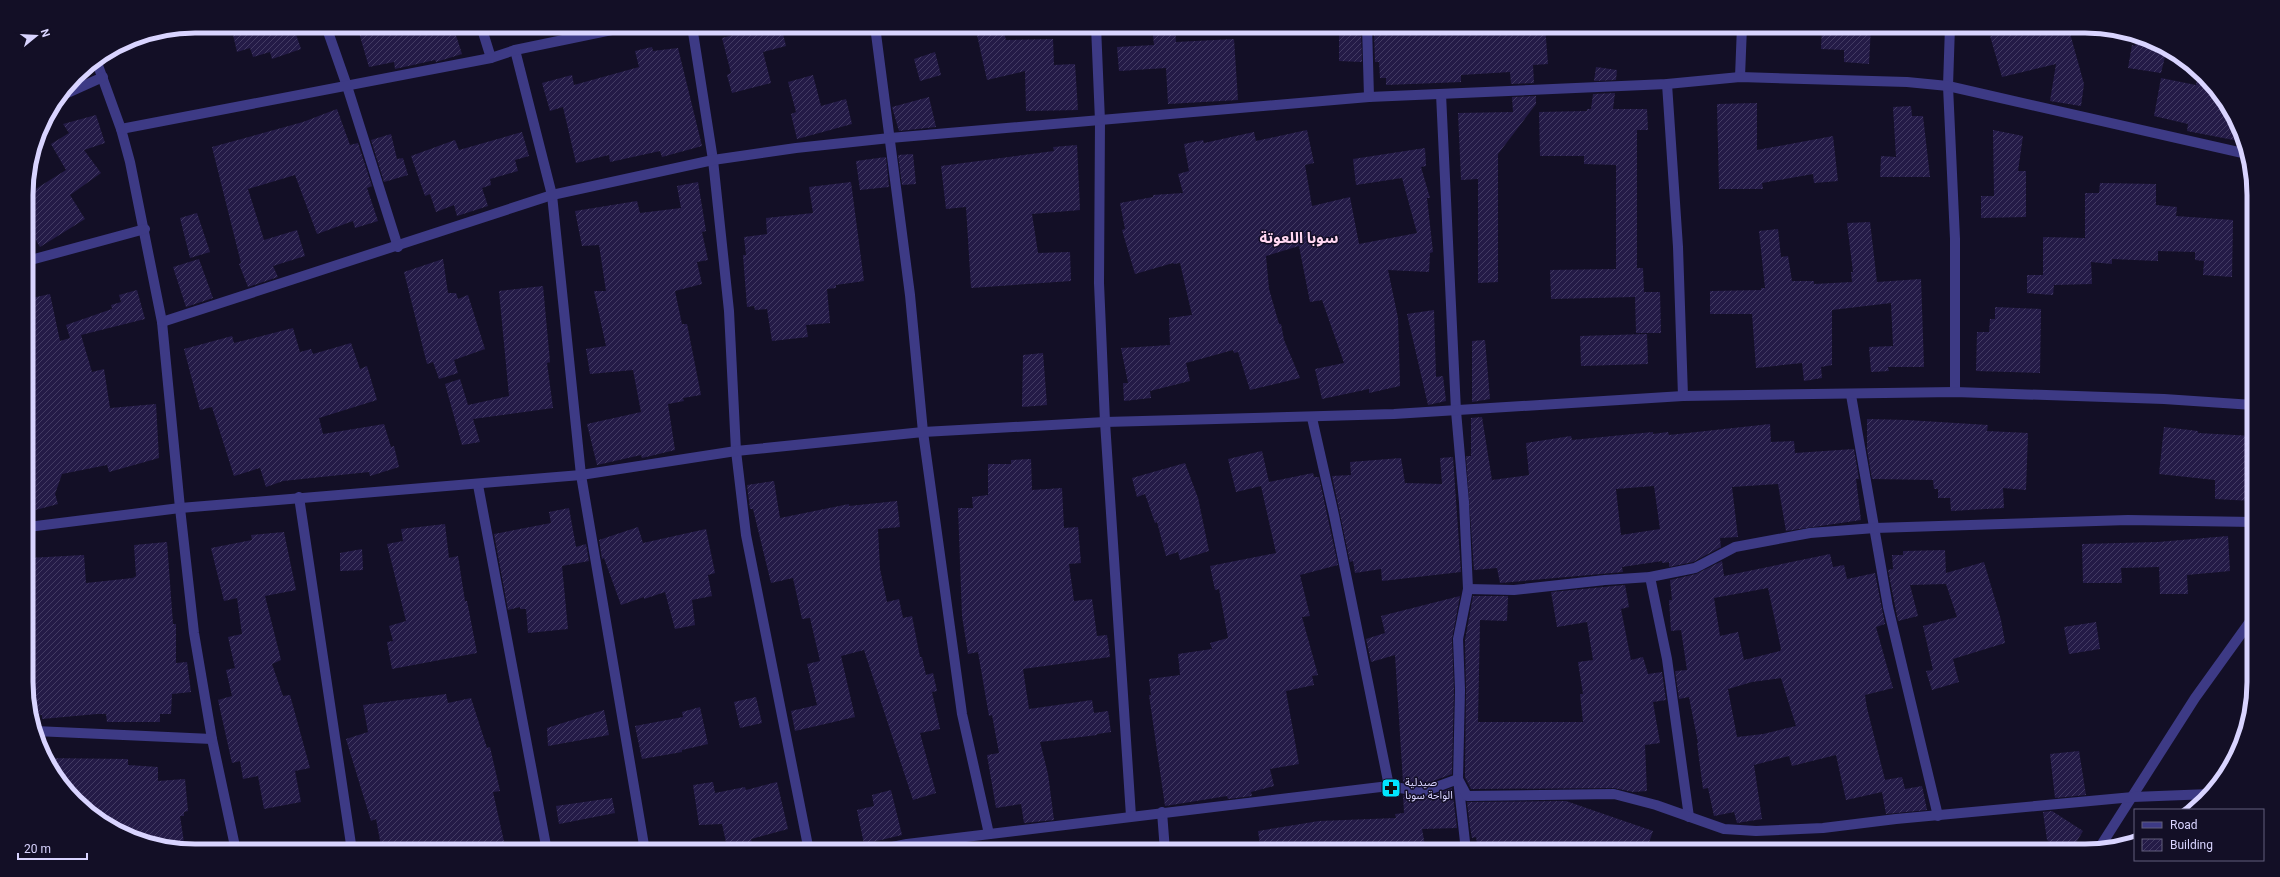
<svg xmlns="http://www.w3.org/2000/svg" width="2280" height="877" viewBox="0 0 2280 877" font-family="Roboto,'Noto Sans Arabic',sans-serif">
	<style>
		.building { fill: url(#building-hatch); fill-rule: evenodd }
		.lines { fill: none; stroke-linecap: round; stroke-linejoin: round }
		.minor { stroke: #3d3a85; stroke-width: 10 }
		.labels { text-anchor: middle; stroke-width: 3; stroke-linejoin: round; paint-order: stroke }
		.poi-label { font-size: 11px; fill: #d9d4ff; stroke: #130f26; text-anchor: start }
		.district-label { font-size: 15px; font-weight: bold; fill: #ffd6f0; stroke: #130f26 }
		.rim { fill: none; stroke: #d9d4ff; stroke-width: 5 }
	</style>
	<defs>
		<pattern id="building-hatch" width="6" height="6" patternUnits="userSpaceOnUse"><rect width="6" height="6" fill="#241b47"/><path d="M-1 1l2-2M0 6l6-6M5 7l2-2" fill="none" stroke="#433b63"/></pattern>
	</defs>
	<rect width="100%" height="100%" fill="#130f26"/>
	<g class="building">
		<polygon points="231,26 293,26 301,49 272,59 270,52 253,57 250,48 237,52"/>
		<polygon points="357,26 453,26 462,54 436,62 435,60 395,69 394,62 369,67"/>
		<polygon points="767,26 781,26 786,46 763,52 771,83 732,93 727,75 731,73 722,38"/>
		<polygon points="975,26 1002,26 1006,40 1053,39 1054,65 1075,64 1078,110 1026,111 1025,71 987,80"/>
		<polygon points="1152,26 1175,26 1176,42 1234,39 1238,100 1168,104 1166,68 1119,71 1117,47 1154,45"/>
		<polygon points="1380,26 1545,26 1548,64 1533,65 1534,83 1511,84 1510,72 1461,75 1461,82 1386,85 1386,78 1380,78 1379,62 1375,62 1374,32 1380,32"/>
		<polygon points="1822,26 1871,26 1869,64 1844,62 1844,50 1821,49"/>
		<polygon points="2026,26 2068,26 2084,84 2081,106 2050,101 2056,64 2002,77 1990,36"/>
		<polygon points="1339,32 1361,32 1362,62 1339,61"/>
		<polygon points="2138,35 2167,49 2161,73 2128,68 2132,45 2135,46"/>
		<polygon points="652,47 653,51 678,48 702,146 662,157 660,151 610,162 609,155 576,163 563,107 550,111 542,83 572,75 574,85 639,67 635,51"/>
		<polygon points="935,52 941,75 920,81 914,59"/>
		<polygon points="1596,67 1617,70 1616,80 1594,81"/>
		<polygon points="2198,72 2212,84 2241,130 2244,142 2187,131 2188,124 2154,116 2161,78 2196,85"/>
		<polygon points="813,75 821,106 846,99 852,124 797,139 791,114 796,112 788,82"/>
		<polygon points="1615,93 1613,109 1647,109 1648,130 1637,130 1637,268 1643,268 1644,292 1660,292 1661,333 1636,333 1635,297 1551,299 1550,270 1616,269 1616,165 1584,164 1584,156 1540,156 1539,112 1587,111 1587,109 1591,109 1593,94"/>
		<polygon points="1536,96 1536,104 1498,154 1498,282 1478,283 1478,179 1461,180 1458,113 1513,112 1512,97"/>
		<polygon points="929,97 936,127 899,131 892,107"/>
		<polygon points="1757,103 1757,150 1833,136 1838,181 1814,183 1813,174 1762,183 1763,189 1719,189 1717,104"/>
		<polygon points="1911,106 1912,116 1923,116 1930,177 1880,177 1881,156 1896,157 1893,107"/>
		<polygon points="337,109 350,145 358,143 372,186 367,188 378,221 355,228 353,221 317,234 295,175 248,189 264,240 297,230 305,256 273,266 278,277 248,287 239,264 241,263 212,147 303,122"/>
		<polygon points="96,115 105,143 84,150 101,173 70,195 85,219 40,247 27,225 26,195 66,170 51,144 69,133 63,124"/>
		<polygon points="1307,130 1314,163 1305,165 1312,206 1350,197 1359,244 1417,233 1402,178 1356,185 1353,159 1425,148 1426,166 1421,167 1430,198 1427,198 1433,252 1430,253 1429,272 1388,270 1398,318 1400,386 1369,393 1369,389 1322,399 1315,369 1344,363 1322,300 1310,302 1299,246 1266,256 1269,289 1279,324 1281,324 1284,340 1300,378 1250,390 1238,352 1234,353 1233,350 1186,363 1190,381 1150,391 1151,398 1124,401 1123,383 1128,383 1121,348 1170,345 1169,318 1192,315 1180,263 1174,264 1173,263 1135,274 1122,230 1125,229 1120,203 1153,197 1153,195 1183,193 1178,174 1189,171 1184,144 1203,140 1204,143 1254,132 1256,141"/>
		<polygon points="1993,130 2023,136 2018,171 2026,171 2026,217 1981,218 1981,196 1994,196"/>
		<polygon points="522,132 529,156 515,160 518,171 490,179 491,185 482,188 488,206 457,216 454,205 436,212 430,194 425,196 411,156 455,140 459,150"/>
		<polygon points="391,134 397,159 403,158 408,175 384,182 371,140"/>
		<polygon points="1077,145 1080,210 1032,214 1038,253 1070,252 1071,281 971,288 966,207 946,209 941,166 1054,151 1053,147"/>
		<polygon points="913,154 916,184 902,185 898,155"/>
		<polygon points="886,157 889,187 860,190 856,161"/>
		<polygon points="698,182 706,231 702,232 708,260 697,262 702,284 675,291 682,324 687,324 701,395 683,398 684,401 668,404 675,450 642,458 641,455 597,465 587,424 641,412 633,370 590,374 586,349 606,346 594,291 606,291 599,245 582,246 575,211 637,201 640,213 681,208 677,186"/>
		<polygon points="851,182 864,281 836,285 836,288 827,289 830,323 806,325 808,337 772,341 767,309 755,310 754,306 747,307 743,255 746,255 744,237 767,234 766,218 813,213 809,187"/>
		<polygon points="2100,183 2156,184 2156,205 2177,207 2176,216 2233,220 2232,277 2203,275 2204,261 2195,260 2195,252 2158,251 2158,261 2112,259 2112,264 2091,262 2092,284 2054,285 2053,295 2027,293 2027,275 2043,275 2043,237 2085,238 2085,193 2099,193"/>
		<polygon points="197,213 210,252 190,258 180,218"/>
		<polygon points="1870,222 1877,282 1921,279 1924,367 1888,367 1889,371 1871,372 1869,347 1893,346 1891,303 1832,310 1832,365 1821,367 1822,378 1804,381 1802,363 1756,368 1752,314 1710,314 1710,291 1761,290 1761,288 1765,288 1759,231 1778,229 1781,257 1788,256 1792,281 1814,281 1814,284 1852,282 1851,272 1853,272 1847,223"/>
		<polygon points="199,259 213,298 186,307 173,267"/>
		<polygon points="443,259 448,293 456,293 458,299 468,295 485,349 454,360 458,373 439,379 433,362 427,364 404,272"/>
		<polygon points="543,286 550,362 547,363 553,408 473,419 480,442 462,445 445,384 460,379 468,405 509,396 499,291"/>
		<polygon points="137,290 145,319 81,335 92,372 104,369 110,408 156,404 159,458 109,472 107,465 62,474 55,494 58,504 28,512 28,452 33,451 28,431 27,383 32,382 27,343 27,299 50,294 60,341 70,338 66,325 112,309 111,305 121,302 119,295"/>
		<polygon points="1995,307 2041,309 2040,373 1976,371 1977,332 1989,332 1990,319 1995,319"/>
		<polygon points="1434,310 1436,377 1443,376 1446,401 1428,405 1407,314"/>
		<polygon points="293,328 300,352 311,349 313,354 351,343 360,369 367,366 377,400 319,418 323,434 384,424 391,447 394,446 399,467 370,476 369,472 283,481 266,487 260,468 234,476 212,407 200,410 184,349 232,336 234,343"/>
		<polygon points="1647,334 1648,364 1581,366 1580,336"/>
		<polygon points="1485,340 1490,399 1472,402 1472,341"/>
		<polygon points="1043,353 1047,405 1022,407 1023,355"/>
		<path d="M1482 417 1492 480 1529 475 1526 443 1571 436 1572 440 1653 432V434L1668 432 1669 435 1770 424 1771 442 1794 441 1795 453 1854 449 1859 479H1856L1861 520 1786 531 1778 484 1732 487 1738 537 1720 538 1721 547 1693 562 1669 567V562L1662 563V561L1622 567 1623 572 1500 583 1497 568 1474 570 1466 456H1471V418ZM1654 486 1660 529 1621 535 1616 489Z"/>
		<polygon points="1867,419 1907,420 1988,425 1987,431 2028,433 2026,490 2003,488 2004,508 1951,511 1950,498 1938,498 1938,489 1934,489 1933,480 1872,479 1867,449"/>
		<polygon points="2164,427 2198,431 2198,433 2253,436 2253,501 2215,499 2215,480 2159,474"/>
		<polygon points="1262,451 1269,482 1313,473 1314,477 1319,477 1338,565 1300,575 1310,616 1302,617 1318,675 1312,676 1314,685 1286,691 1299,764 1270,769 1274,786 1251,792 1252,796 1228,799 1227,796 1165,806 1149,695 1151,695 1149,679 1180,675 1178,654 1212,649 1210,643 1228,638 1219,589 1215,590 1210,566 1276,553 1261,486 1236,492 1228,459"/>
		<polygon points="1453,457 1461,572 1382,581 1381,569 1355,573 1353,561 1350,562 1332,476 1351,475 1350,462 1401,458 1405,483 1442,484 1440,458"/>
		<polygon points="1031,459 1032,490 1062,488 1064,528 1078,527 1081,563 1069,564 1074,601 1092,599 1097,636 1107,635 1110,657 1023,669 1029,709 1092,700 1094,713 1108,711 1111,732 1097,734 1097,735 1040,742 1048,774 1054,820 1024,823 1021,804 996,808 987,755 999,753 992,715 989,716 978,652 968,654 962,616 958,508 973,508 972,497 988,495 988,464 1011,464 1011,460"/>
		<polygon points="1185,463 1198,498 1209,551 1180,560 1178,552 1166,556 1157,522 1155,523 1145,494 1137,497 1132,478"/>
		<polygon points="774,481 780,518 849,504 849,506 897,501 900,527 878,529 880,569 887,602 899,599 903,618 912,616 920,657 922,657 926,675 933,673 937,691 932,692 940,729 920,733 936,793 913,800 864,650 841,656 855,717 795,731 791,711 817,705 807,664 820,661 810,618 802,619 793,578 771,583 753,509 750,509 747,485"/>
		<polygon points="569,508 576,547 586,544 589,561 562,566 568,629 528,633 526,609 520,609 520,607 508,610 494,534 551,523 549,512"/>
		<polygon points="445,524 449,558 458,556 465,601 467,601 477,653 392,669 387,642 393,641 389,626 406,621 387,544 403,541 401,529"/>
		<polygon points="638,527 643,543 706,529 715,573 708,575 712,596 692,600 695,625 675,629 665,592 644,599 644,597 621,605 604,558 602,559 599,540"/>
		<polygon points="284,532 296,590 265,596 281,660 272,664 283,696 290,695 310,768 295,771 301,802 264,809 258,776 243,779 240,761 232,763 218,700 232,696 226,670 235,668 228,637 242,634 237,598 224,601 211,548 252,540 251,535"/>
		<polygon points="2228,536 2230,571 2187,575 2188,594 2160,594 2159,567 2121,568 2122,583 2083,583 2082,544 2158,542"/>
		<polygon points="167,542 173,624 176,624 176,663 187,662 191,692 172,694 171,714 160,714 160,722 107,722 106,714 97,714 42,719 42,715 30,716 28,558 84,555 86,583 133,578 136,576 134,545"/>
		<polygon points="362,549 363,570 340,571 340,553"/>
		<polygon points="1945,550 1946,573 1984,562 2001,620 2005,643 1953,659 1959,682 1932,690 1926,671 1933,670 1923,626 1957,617 1946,584 1910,585 1918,616 1898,621 1888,570 1893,569 1892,555 1903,555 1903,551"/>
		<path d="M1830 554 1833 567 1844 565 1847 579 1875 573 1885 624 1876 627 1893 688 1865 695 1867 708 1885 780 1902 777 1905 789 1922 786 1927 810 1886 814 1882 792 1846 800 1836 755 1792 766 1789 756 1754 765 1762 819 1737 823 1734 812 1714 816 1708 788 1703 789 1697 743H1698L1689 697 1679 699 1675 671 1687 670 1681 630 1671 631 1669 600H1672L1670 580 1696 574 1722 561 1724 576ZM1768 588 1781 649 1780 651 1744 660 1738 632 1720 636 1714 598ZM1781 678 1796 726 1763 734 1737 737 1728 689 1752 682Z"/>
		<polygon points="1625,585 1629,607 1621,609 1631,660 1643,657 1648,674 1662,672 1666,700 1653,702 1660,743 1645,745 1647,791 1633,792 1614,788 1471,789 1465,777 1466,690 1465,640 1473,596 1508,596 1507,621 1480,620 1478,722 1583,722 1580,694 1583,694 1578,662 1593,660 1587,622 1557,627 1551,592"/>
		<polygon points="1460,596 1452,639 1454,690 1452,774 1422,785 1403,782 1395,655 1371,662 1366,639 1385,633 1381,616"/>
		<polygon points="2096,622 2100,649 2069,654 2064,627"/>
		<polygon points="446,694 448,703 471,698 487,748 490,747 500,791 493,792 505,846 484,851 382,851 376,819 371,821 346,739 368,732 363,705"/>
		<polygon points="756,697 762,723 740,728 734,702"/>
		<polygon points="700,707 708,744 682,750 682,752 642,759 635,726 683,717 682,712"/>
		<polygon points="604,710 609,735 548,746 547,728"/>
		<polygon points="2079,751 2086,795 2055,798 2050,754"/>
		<polygon points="44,758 128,759 128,765 158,767 158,781 185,779 188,811 184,812 184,816 180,816 185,849 141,842 101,822 68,793"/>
		<polygon points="713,782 715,793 745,787 746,790 777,782 788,829 751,839 754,851 728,851 722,824 699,825 693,785"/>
		<polygon points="1452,788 1457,828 1422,829 1426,851 1261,851 1258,831 1319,821 1396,818 1395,814 1404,813 1403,795 1425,798"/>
		<polygon points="891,790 902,835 864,844 857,810 874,806 872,795"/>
		<polygon points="612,798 615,813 559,824 556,806"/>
		<polygon points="1566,801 1653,831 1646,851 1478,851 1476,837 1472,838 1470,827 1467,802"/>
		<polygon points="2052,811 2083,831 2071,851 2064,851 2047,840 2043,812"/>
	</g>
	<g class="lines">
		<g class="minor">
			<polyline points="326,26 347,86 398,247"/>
			<polyline points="481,26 491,58"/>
			<polyline points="692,26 713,160 729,311 736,451 746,535 809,851"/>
			<polyline points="875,26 910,295 923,432 962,714 989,834"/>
			<polyline points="1096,26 1100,121 1099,283 1105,422 1131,816"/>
			<polyline points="1367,26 1369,97"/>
			<polyline points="1950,26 1948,86 1955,239 1955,392"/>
			<polyline points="515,50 552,195 581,475 645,851"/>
			<polyline points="96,60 121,129 130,162 162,322 180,508 194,633 212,739 236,851"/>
			<polyline points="1740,77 1742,26"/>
			<polyline points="1667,84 1678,247 1683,396"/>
			<polyline points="1441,94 1456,411 1464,502 1468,589 1458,639 1460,690 1458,779 1466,851"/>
			<polyline points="63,95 103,77"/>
			<polyline points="121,129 491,58 515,50 631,26"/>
			<polyline points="27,261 145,229"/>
			<polyline points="162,322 552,195 713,160 796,148 890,138 1369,97 1667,84 1740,77 1907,82 1948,86 2247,154"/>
			<polyline points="1851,395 1888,607 1938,816"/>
			<polyline points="1312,418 1334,515 1389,786"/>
			<polyline points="478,485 547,851"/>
			<polyline points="299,497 352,851"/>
			<polyline points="28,527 180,508 581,475 736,451 923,432 1105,422 1394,414 1683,396 1955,392 2164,399 2253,405"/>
			<polyline points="1650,577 1667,659 1689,817"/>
			<polyline points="1468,589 1514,590 1605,580 1650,577 1695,568 1735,547 1810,533 1875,528 2128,520 2254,522"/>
			<polyline points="35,731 212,739"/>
			<polyline points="1162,812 1165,851"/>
			<polyline points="2098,850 2195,698 2254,616"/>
			<polyline points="872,851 907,844 1389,786 1423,792 1458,779 1467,796 1614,794 1656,805 1724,829 1756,831 1823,828 1896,819 2133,797 2210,794"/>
		</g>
	</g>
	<defs>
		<symbol id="pharmacy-square" viewBox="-11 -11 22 22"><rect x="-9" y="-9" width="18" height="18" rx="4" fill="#00e5ff" stroke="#130f26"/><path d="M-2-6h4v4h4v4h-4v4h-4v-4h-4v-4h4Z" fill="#111"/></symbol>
	</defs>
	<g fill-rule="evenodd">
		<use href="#pharmacy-square" x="1380" y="777" width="22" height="22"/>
	</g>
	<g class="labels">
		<g class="poi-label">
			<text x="1405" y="786">صيدلية<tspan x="1405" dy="13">الواحة سوبا</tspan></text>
		</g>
		<g class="district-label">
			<text x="1299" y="243">سوبا اللعوتة</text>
		</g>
	</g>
	<path d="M0 0H2280V877H0ZM195 33H2085A162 162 0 0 1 2247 195V682A162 162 0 0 1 2085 844H195A162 162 0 0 1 33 682V195A162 162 0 0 1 195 33Z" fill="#130f26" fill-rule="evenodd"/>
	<path class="rim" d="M195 33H2085A162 162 0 0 1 2247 195V682A162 162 0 0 1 2085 844H195A162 162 0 0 1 33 682V195A162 162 0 0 1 195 33Z"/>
	<rect x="2134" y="809" width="130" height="52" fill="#130f26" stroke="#625e7d"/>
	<rect x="2142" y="822" width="20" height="6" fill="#3d3a85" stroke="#625e7d"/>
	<text x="2170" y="829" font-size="12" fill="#d9d4ff">Road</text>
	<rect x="2142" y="839" width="20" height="12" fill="url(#building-hatch)" stroke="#625e7d"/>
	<text x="2170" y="849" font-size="12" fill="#d9d4ff">Building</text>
	<g transform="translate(36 36) rotate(72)" stroke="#130f26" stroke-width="3" paint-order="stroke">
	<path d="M0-3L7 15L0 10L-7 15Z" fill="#d9d4ff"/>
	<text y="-6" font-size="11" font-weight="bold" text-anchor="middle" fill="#d9d4ff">N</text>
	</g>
	<path d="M18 853v6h69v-6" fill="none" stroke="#d9d4ff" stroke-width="2"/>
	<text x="24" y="853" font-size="12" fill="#d9d4ff" stroke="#130f26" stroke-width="3" paint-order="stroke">20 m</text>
</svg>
